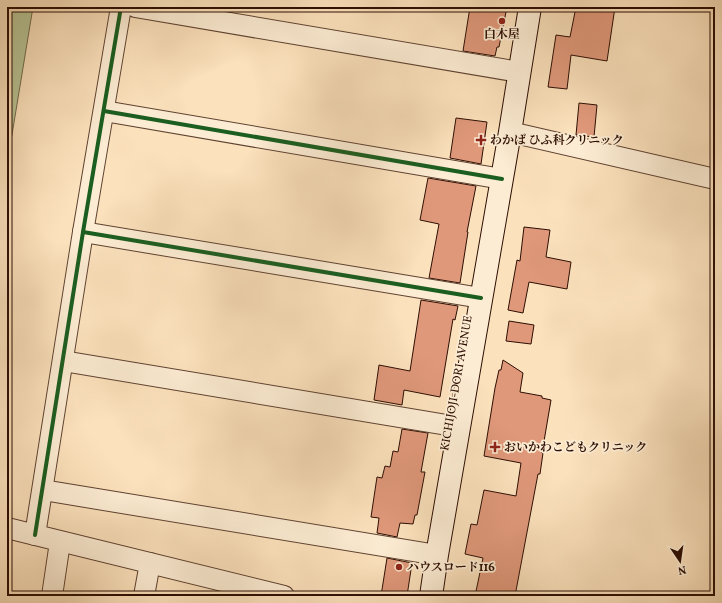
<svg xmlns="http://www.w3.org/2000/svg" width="722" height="603" viewBox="0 0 722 603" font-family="Vollkorn,'Noto Serif JP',serif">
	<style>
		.green { fill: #b8c496; stroke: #72694c }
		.building { fill: #df987a; stroke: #2d0e03 }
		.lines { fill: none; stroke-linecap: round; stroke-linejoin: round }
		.minor-casing { stroke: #604331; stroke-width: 22 }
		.secondary-casing { stroke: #2d0e03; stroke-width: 24 }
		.minor { stroke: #fcecd3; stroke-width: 20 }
		.secondary { stroke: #fcecd3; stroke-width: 22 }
		.cycleway-casing { stroke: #fcecd3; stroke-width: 6 }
		.cycleway { stroke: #1b5e20; stroke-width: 4 }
		.poi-dot { fill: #8f2418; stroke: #fcecd3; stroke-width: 1.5 }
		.labels { text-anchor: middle; stroke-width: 3.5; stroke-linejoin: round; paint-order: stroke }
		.poi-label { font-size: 12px; font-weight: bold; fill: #2d0e03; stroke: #fcecd3; text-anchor: start }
		.street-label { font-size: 12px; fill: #2d0e03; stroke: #fcecd3 }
	</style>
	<rect width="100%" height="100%" fill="#fbe1bc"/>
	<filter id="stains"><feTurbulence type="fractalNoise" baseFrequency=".005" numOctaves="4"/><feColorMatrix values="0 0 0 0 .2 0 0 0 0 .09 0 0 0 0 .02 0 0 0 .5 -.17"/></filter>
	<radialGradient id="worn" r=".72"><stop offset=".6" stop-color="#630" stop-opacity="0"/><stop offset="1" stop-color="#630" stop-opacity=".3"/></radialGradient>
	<polygon class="green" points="7,7 33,7 7,165"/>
	<g class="building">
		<polygon points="470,7 507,7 499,47 497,47 495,56 463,51"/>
		<polygon points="576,7 615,7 607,61 571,55 567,89 548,87 556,35 570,37"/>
		<polygon points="579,103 597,105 594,137 576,135"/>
		<polygon points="456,118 487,122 481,164 450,158"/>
		<polygon points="428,178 476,186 467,232 468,232 460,283 429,278 439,224 420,220"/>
		<polygon points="524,227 550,230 546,257 571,262 567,289 529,282 523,313 508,310 517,260 520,261"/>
		<polygon points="421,300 458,306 455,320 453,319 440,397 404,390 402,405 374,400 379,365 410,371"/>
		<polygon points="509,321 534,325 531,344 506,341"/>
		<polygon points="503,360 523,373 520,392 542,396 542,398 551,400 542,453 543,453 540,474 538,474 515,596 475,596 483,558 465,554 471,524 477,525 484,490 516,496 521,463 484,456 495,388 499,370 501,370"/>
		<polygon points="402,429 428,433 421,472 425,472 417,515 415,515 413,524 400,523 397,537 377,533 379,518 371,517 377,477 382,478 385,466 390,467 393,451 398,452"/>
		<polygon points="387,558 412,563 407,596 381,596"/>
	</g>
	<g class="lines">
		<defs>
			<g id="minor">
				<polyline points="135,7 519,72"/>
				<polyline points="104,111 502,179"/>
				<polyline points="510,132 715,179"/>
				<polyline points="83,232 481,298"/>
				<polyline points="63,361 459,427"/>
				<polyline points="43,490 437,555"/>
				<polyline points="7,528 284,596"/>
				<polyline points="35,535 83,232 121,7"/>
				<polyline points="52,596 60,542"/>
				<polyline points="144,596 150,563"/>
			</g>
			<polyline id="secondary" points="431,596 437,555 510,132 530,7"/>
		</defs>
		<use href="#minor" class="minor-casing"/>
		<use href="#secondary" class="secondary-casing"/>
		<use href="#minor" class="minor"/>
		<use href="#secondary" class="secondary"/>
		<defs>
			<g id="cycleway">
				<polyline points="104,111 502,179"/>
				<polyline points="83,232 481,298"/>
				<polyline points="35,535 83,232 121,7"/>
			</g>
		</defs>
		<use href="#cycleway" class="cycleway-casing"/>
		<use href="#cycleway" class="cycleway"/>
	</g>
	<g class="poi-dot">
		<circle cx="502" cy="21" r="4"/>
		<path d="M479 134h4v4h4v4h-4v4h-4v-4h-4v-4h4z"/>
		<path d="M493 441h4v4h4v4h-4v4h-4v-4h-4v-4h4z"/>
		<circle cx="399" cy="567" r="4"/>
	</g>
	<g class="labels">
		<g class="poi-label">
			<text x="502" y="38" text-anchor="middle">白木屋</text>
			<text x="490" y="144">わかば ひふ科クリニック</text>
			<text x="504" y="451">おいかわこどもクリニック</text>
			<text x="407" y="571">ハウスロード116</text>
		</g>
		<g class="street-label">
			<text transform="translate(456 383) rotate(-80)" y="4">KICHIJOJI-DORI AVENUE</text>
		</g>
	</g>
	<rect width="722" height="603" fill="none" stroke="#fbe1bc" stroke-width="24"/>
	<rect x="8" y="8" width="706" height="587" fill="none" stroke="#2d0e03" stroke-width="2"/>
	<rect x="12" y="12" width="698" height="579" fill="none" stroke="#2d0e03"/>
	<g transform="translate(680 561) rotate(167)" stroke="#fcecd3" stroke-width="3" paint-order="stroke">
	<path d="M0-3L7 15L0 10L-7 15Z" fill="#2d0e03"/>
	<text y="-6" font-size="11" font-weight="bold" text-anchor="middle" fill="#2d0e03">N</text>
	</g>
	<rect width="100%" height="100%" filter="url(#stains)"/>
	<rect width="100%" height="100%" fill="url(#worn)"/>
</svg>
